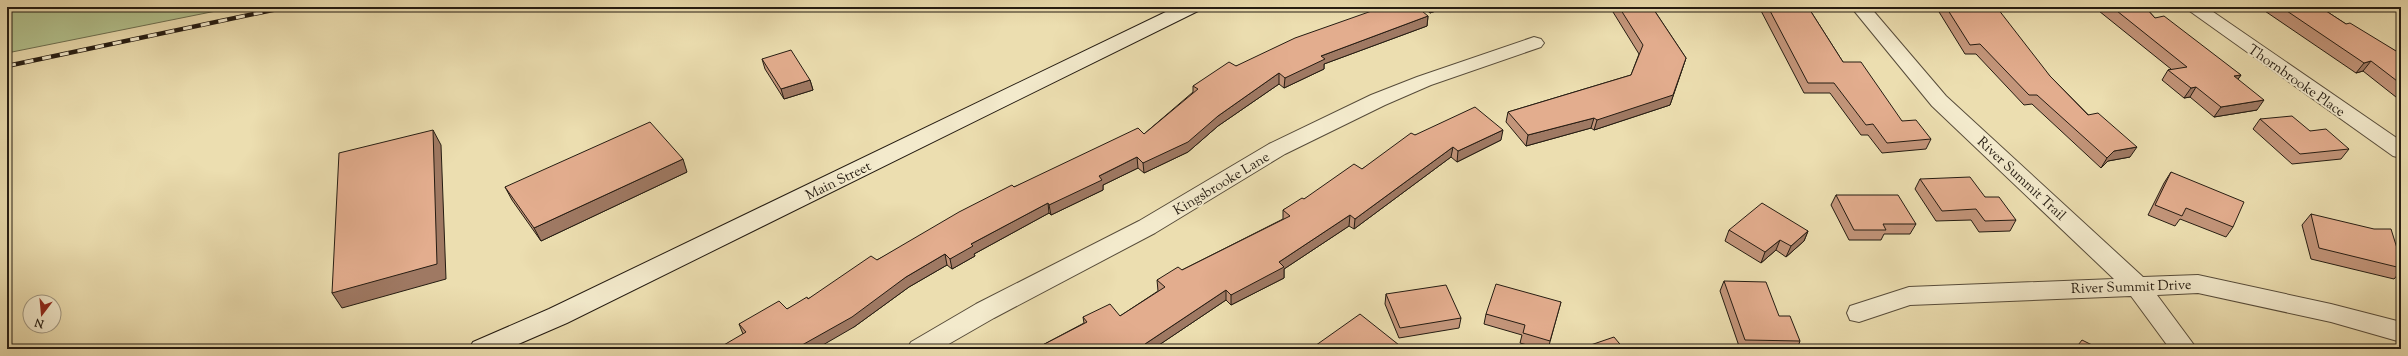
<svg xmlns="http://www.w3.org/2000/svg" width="2408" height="356" viewBox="0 0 2408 356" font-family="'Sorts Mill Goudy',serif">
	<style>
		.green { fill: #b3c28e; stroke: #6c6f50 }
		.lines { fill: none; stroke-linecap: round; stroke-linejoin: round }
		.street-casing { stroke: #574c3a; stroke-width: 2 }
		.secondary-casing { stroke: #251c12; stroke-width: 2 }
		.street { fill: #f3eacc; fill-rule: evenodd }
		.secondary { fill: #f3eacc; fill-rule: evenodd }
		.rail-casing { stroke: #251c12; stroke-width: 4.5 }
		.rail { stroke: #f3eacc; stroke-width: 3; stroke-dasharray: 9; stroke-linecap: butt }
		.wall { fill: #c3957a; stroke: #251c12 }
		.shaded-wall { fill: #9f7963; stroke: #251c12 }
		.building { fill: #e3ad8e; stroke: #251c12 }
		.labels { text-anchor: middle; stroke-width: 4; stroke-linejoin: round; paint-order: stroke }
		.street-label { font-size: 14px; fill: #251c12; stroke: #f3eacc }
	</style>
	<rect width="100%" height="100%" fill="#ecdeb0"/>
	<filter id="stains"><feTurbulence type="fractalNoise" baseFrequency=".005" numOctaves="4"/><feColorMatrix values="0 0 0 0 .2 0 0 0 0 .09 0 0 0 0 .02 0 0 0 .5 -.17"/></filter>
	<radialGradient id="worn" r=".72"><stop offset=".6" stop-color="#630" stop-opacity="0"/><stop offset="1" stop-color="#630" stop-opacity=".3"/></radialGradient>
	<polygon class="green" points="7,7 236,7 7,53"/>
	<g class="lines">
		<defs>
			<g id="street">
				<polygon points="1851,7 1870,7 1946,96 2143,277 2198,275 2331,304 2401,322 2401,342 2331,322 2198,293 2157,295 2197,349 2170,349 2131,296 1910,305 1859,322 1850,320 1847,313 1850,306 1909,287 2114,279 1932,106"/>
				<polygon points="2184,7 2206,7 2401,141 2401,158 2393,156"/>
				<polygon points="1534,37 1541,39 1544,43 1541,47 1431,85 1385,105 1285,154 1155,233 994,318 940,349 907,349 911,342 976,304 1139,221 1269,144 1371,95 1417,77"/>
			</g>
			<polygon id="secondary" points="1176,7 1200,7 1198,11 567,323 507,349 469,349 473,342 549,309"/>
		</defs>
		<use href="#street" class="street-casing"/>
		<use href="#secondary" class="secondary-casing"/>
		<use href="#street" class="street"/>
		<use href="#secondary" class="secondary"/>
		<defs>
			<polyline id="rail" points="7,66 287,7"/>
		</defs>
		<use href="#rail" class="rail-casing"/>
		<use href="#rail" class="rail"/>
	</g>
	<g class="wall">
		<polygon points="1423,7 1447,7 1430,13"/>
		<polygon points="1615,7 1652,7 1686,58 1670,105 1594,130 1591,128 1526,146 1506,122 1508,112 1631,75 1639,54 1613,12"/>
		<polygon points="1759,7 1808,7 1843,62 1902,121 1931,139 1926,149 1882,153 1868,135 1861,135 1830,93 1804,93"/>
		<polygon points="1936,7 1980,7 2050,76 2130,157 2108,161 2101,168 2032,104 2024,105 1976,54 1965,54"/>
		<polygon points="2094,7 2145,7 2155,18 2241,75 2238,79 2257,110 2214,117 2190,97 2184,98 2162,80 2168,70 2171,69"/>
		<polygon points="2259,7 2320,7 2346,24 2401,54 2401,101 2363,71 2356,73"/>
		<polygon points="1428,16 1427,26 1324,64 1324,69 1284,88 1279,84 1218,126 1188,152 1144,173 1138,168 1103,185 1103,190 1051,215 1049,213 974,254 975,256 952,269 947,265 909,287 854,327 743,334 739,324 787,309 808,299 877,260 1014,187 1144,134 1193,92 1193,86 1236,66"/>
		<polygon points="762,59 810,80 813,90 784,99 765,69"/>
		<polygon points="2260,119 2310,131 2349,149 2341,159 2292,164 2253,129"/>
		<polygon points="1415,135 1501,140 1457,162 1451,157 1354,229 1349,226 1284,269 1284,278 1231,305 1226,300 1153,349 1035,349 1084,323 1083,317 1120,316 1158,291 1157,280 1182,270 1283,219 1283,210 1362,169"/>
		<polygon points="687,172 541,241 512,200 505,187"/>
		<polygon points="2171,172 2233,227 2226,237 2180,219 2175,226 2148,215 2164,183"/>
		<polygon points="1920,179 1985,197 2016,220 2010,231 1979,232 1971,220 1936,221 1915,189"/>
		<polygon points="1836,195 1916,224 1910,234 1884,234 1881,240 1849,240 1831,205"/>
		<polygon points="2311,214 2401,261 2401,271 2394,279 2311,259 2302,225"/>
		<polygon points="1729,230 1808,231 1804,241 1786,257 1776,250 1761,263 1725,241"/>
		<polygon points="2401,234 2401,243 2397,239"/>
		<polygon points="1724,281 1800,341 1797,349 1740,349 1720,291"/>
		<polygon points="1386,294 1461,318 1459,328 1399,338 1385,304"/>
		<polygon points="1561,302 1548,349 1541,349 1520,343 1522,335 1484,324 1486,314"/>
	</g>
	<g class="shaded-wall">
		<polygon points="1431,7 1447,7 1430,13"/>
		<polygon points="1428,16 1427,26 1324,64 1324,69 1284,88 1285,78 1321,56"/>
		<polygon points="1686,58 1670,105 1594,130 1597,120"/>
		<polygon points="2371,61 2363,71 2356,73 2364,63"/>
		<polygon points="1279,73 1279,84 1218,126 1188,152 1144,173 1143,163 1218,116"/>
		<polygon points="2241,75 2234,85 2234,76"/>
		<polygon points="810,80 813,90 784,99 781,89"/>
		<polygon points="2196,87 2190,97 2184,98 2191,88"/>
		<polygon points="2264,100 2257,110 2214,117 2221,107"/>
		<polygon points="1594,118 1591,128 1526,146 1528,135"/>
		<polygon points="433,130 441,145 446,279 342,308 332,293"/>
		<polygon points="1503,130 1501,140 1457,162 1458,151"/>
		<polygon points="1453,147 1451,157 1354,229 1355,219"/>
		<polygon points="2137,147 2130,157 2108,161 2101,168 2107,158 2114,151"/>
		<polygon points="1137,157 1138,168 1103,185 1103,190 1051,215 1049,205 1099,176"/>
		<polygon points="683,159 687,172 541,241 534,228"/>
		<polygon points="1048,203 1049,213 974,254 975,256 952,269 950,259 971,244"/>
		<polygon points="1350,215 1349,226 1284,269 1284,278 1231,305 1231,295 1279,262"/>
		<polygon points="1808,231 1804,241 1786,257 1791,246"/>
		<polygon points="1780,240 1776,250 1761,263 1765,252"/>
		<polygon points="945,254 947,265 909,287 854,327 816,349 795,349 906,277"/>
		<polygon points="1226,290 1226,300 1153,349 1145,349 1145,344"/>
		<polygon points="1399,345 1398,349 1393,349"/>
	</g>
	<g class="building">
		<polygon points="1383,7 1417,7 1428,16 1321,56 1325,59 1285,78 1279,73 1218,116 1188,142 1143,163 1137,157 1099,176 1102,180 1049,205 1048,203 971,244 973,246 950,259 945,254 906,277 852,317 795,349 717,349 746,332 739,324 779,301 787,309 807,297 808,299 871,256 877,260 959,212 1012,185 1014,187 1138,128 1144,134 1198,89 1193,86 1229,62 1236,66 1295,38"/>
		<polygon points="1619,7 1652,7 1686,58 1673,95 1597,120 1594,118 1528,135 1508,112 1631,75 1643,45"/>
		<polygon points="1768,7 1808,7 1843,62 1861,62 1902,121 1916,120 1931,139 1887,143 1873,124 1866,125 1834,83 1808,83"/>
		<polygon points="1946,7 1980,7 1981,9 1998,9 2050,76 2088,115 2098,113 2137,147 2114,151 2107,158 2037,95 2029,95 1980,44 1970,45"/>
		<polygon points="2112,7 2145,7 2155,18 2164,16 2241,75 2234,76 2264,100 2221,107 2196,87 2191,88 2168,70 2187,67"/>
		<polygon points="2281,7 2320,7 2346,24 2350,23 2401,54 2401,84 2371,61 2364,63"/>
		<polygon points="791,50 810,80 781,89 762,59"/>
		<polygon points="1475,107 1503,130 1458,151 1453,147 1355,219 1350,215 1279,262 1284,267 1231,295 1226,290 1145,344 1148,347 1145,349 1035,349 1087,322 1083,317 1110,304 1120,316 1165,287 1157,280 1178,267 1182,270 1290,216 1283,210 1302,198 1304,199 1354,164 1362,169 1411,133 1415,135"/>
		<polygon points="2292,116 2310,131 2326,129 2349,149 2300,154 2260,119"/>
		<polygon points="650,122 683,159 534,228 505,187"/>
		<polygon points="433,130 437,264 332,293 339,153"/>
		<polygon points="2171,172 2244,202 2233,227 2186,208 2182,216 2155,205"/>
		<polygon points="1970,177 1985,197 1999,197 2016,220 1985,221 1976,209 1942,211 1920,179"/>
		<polygon points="1836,195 1898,195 1916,224 1883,224 1886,230 1854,230"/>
		<polygon points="1762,203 1808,231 1791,246 1780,240 1765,252 1729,230"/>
		<polygon points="2311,214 2374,229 2391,229 2401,261 2401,268 2319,248"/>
		<polygon points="1724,281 1766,282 1779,316 1790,316 1800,341 1745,340"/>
		<polygon points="1496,284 1561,302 1550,341 1523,333 1525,325 1486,314"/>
		<polygon points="1446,285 1461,318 1400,328 1386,294"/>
		<polygon points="1360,314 1399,345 1393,349 1313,349 1312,348"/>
		<polygon points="1614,337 1624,349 1579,349"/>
		<polygon points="2082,340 2100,349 2075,349"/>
		<polygon points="2284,347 2320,349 2286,349"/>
	</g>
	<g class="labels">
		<g class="street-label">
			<text transform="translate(2297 80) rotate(35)" y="5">Thornbrooke Place</text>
			<text transform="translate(2022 178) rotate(43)" y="5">River Summit Trail</text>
			<text transform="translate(838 180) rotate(-26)" y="5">Main Street</text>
			<text transform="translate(1221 183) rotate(-31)" y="5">Kingsbrooke Lane</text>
			<text transform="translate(2131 286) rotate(-2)" y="5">River Summit Drive</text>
		</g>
	</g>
	<rect width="2408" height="356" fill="none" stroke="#ecdeb0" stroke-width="24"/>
	<rect x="8" y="8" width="2392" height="340" fill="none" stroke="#251c12" stroke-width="2"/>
	<rect x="12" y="12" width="2384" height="332" fill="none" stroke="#251c12"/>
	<g transform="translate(42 314) rotate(196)"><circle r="19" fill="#f3eacc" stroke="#a19882"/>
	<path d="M0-3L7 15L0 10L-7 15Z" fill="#8f2418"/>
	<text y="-6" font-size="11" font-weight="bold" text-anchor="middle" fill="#251c12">N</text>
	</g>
	<rect width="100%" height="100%" filter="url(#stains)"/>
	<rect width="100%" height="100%" fill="url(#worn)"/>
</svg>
